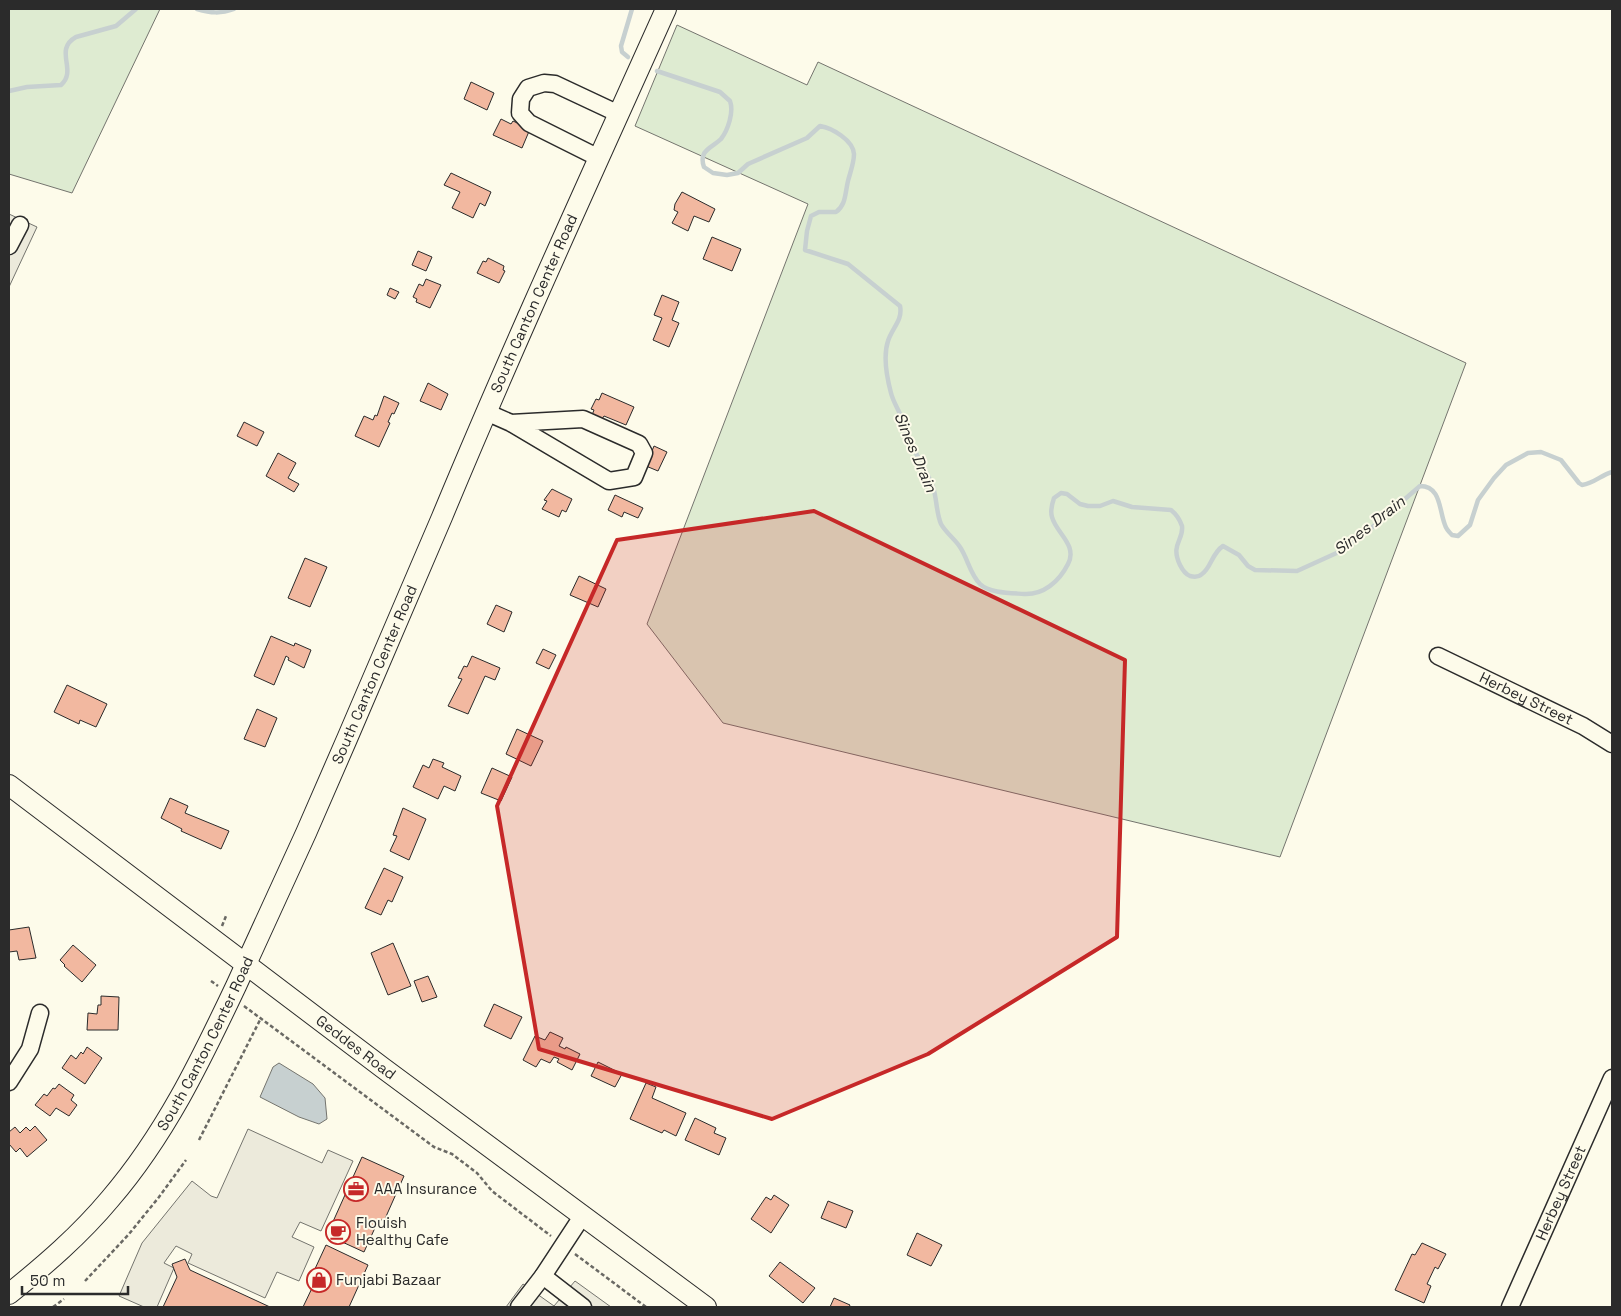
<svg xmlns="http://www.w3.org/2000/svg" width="1621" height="1316" viewBox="0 0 1621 1316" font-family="'Space Grotesk',sans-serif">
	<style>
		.green { fill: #deebd1; stroke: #74746e }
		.parking { fill: #eceadb; stroke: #74746e }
		.water { fill: #c7d0d0; stroke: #74746e }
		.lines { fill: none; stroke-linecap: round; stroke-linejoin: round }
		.stream { stroke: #c7d0d0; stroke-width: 4.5 }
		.building { fill: #f2b8a0; stroke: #2b2b2b }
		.minor-casing { stroke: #2b2b2b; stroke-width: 19 }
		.major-casing { stroke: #2b2b2b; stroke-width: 22 }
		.path { stroke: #6a6964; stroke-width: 2.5; stroke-dasharray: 4 2.5; stroke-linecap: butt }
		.minor { stroke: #fdfbea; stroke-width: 16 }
		.major { stroke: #fdfbea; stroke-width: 20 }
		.marked { fill: #c62828; fill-opacity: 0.2; stroke: #c62828; stroke-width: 4; stroke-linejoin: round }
		.labels { text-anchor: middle; stroke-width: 4; stroke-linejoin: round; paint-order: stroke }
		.street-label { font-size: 15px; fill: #2b2b2b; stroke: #fdfbea }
		.poi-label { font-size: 15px; fill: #2b2b2b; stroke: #fdfbea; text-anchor: start }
		.water-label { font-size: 16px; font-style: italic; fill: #2b2b2b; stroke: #fdfbea }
	</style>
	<rect width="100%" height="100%" fill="#fdfbea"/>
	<g class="green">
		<polygon points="9,9 160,9 72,193 9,174"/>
		<polygon points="677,25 807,85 818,62 1466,363 1280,857 723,723 647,624 808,204 635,126"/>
	</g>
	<g class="parking">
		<polygon points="9,214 37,227 9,287"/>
		<polygon points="248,1129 322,1163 328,1150 353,1161 321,1231 300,1222 292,1237 314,1247 299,1281 277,1272 265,1298 188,1263 192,1254 176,1246 164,1263 174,1268 157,1307 144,1307 119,1296 142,1243 192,1181 211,1196 217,1198"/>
		<polygon points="575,1281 611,1307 506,1307 523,1284 554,1306"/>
	</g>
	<polygon class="water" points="279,1063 313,1084 325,1098 327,1119 319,1124 299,1117 260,1097 273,1067"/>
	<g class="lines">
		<g class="stream">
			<path d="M197 9C211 13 220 14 234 9"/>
			<polyline points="628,57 622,52 621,46 632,9"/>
			<path d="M657 71 720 92 730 101C734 112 728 130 721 139 712 148 698 150 704 167L713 173 727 175 738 173 748 164 807 138 820 126C832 128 853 140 854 154 854 163 850 173 848 181 845 193 846 205 836 212H819L811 216 807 231 805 250 848 264 900 306C903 320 892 328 888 341 883 356 887 378 891 393 893 401 897 407 900 414 903 421 904 429 907 436 915 453 926 469 933 487 937 499 936 512 941 524 946 533 955 539 960 547 968 559 970 574 980 584 989 593 1011 593 1024 594 1043 595 1059 582 1068 564 1078 545 1056 533 1052 517 1050 511 1052 504 1054 498L1061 493 1067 494 1080 504 1088 506H1100L1113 501 1132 507 1171 510C1176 514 1180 520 1182 526 1184 540 1170 544 1180 565 1182 569 1185 574 1190 576 1194 577 1199 577 1202 574 1211 568 1212 553 1223 546L1239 555 1248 566 1255 570 1297 571 1341 551 1369 530 1420 486C1441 486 1439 510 1445 525 1446 529 1449 532 1452 535L1458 536 1470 525 1478 500 1494 478 1506 465 1528 453 1541 452 1561 460 1579 483 1582 485C1595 483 1601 475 1612 472"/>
			<path d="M9 91 27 87 61 85C78 70 53 50 76 37L116 26 136 9"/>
		</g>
	</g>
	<g class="building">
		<polygon points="471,82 494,93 487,110 464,99"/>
		<polygon points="501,119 511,124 513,121 530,129 522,148 493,135"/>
		<polygon points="451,173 491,192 485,206 480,203 473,218 452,208 460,192 444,185"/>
		<polygon points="682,192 715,209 709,222 694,216 688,231 672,223 678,212 674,210 675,204"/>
		<polygon points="712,237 741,249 732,271 703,259"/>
		<polygon points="418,251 432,257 426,271 412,265"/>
		<polygon points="488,258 504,266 503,270 505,271 499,283 477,273 483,261 486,262"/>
		<polygon points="426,279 441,285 430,308 416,302 417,299 413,297 419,284 423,286"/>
		<polygon points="390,288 399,292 395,299 387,295"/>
		<polygon points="662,295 679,302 672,320 679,323 669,347 653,340 662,318 654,315"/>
		<polygon points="428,383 448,394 441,410 420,401"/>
		<polygon points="602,393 634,407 626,425 604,416 602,419 592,415 594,410 591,409 596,399 599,400"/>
		<polygon points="384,396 399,403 394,414 392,413 388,422 390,423 379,447 355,436 364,416 373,420 375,415 377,416"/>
		<polygon points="244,422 264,432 257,446 237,436"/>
		<polygon points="654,446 667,452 658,471 646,466"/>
		<polygon points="278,453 296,463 288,478 299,484 294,492 266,476"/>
		<polygon points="552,489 572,499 566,512 562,510 559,517 542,509 547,501 544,500"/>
		<polygon points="615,495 643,508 638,518 624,512 622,517 608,510"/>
		<polygon points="305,558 327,567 310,607 288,598"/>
		<polygon points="579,576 606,589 598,607 570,595"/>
		<polygon points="496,605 512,612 504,632 487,624"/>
		<polygon points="271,636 294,646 295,643 311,650 304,668 288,660 289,658 286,656 274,685 254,676"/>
		<polygon points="543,649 556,655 549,669 536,663"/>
		<polygon points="472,656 500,668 495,680 485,676 468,714 448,706 462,679 458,678 464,666 467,667"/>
		<polygon points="67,685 107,704 96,727 80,720 79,724 54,712"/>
		<polygon points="257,709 277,718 265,747 244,739"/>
		<polygon points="517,729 543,741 531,766 506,754"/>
		<polygon points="433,759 444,763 442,767 461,776 455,791 444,786 438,799 413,787 423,765 429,768"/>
		<polygon points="492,768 512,777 501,801 481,793"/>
		<polygon points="170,798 188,806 185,813 229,831 221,849 181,831 182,829 161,818"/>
		<polygon points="403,808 426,819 409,860 390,851 397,836 393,835"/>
		<polygon points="384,868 403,877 392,902 388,900 381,915 365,908"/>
		<polygon points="29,927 36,958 19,960 17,951 9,952 9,930"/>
		<polygon points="393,943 411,986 388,995 371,953"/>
		<polygon points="73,945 96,965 82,982 64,966 65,965 60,960"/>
		<polygon points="428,976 437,997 422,1002 414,981"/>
		<polygon points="101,996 119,997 118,1030 87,1030 88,1013 97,1014 98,1005 101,1005"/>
		<polygon points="494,1004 522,1017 511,1039 484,1026"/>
		<polygon points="550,1032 563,1038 559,1046 565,1049 566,1047 580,1054 572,1070 557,1062 559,1059 554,1057 550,1063 541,1059 536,1067 523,1060 535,1036 545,1040"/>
		<polygon points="87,1047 102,1058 85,1084 62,1068 71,1055 76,1059 81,1052 83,1054"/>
		<polygon points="598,1062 622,1074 615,1087 591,1076"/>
		<polygon points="646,1083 656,1087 652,1098 686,1113 676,1136 664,1130 662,1133 630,1119"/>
		<polygon points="59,1084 74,1095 71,1100 77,1105 69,1116 56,1108 50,1116 35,1105 44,1094 47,1096 53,1088 55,1089"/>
		<polygon points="695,1118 716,1128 714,1133 726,1138 719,1155 685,1140"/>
		<polygon points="35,1126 47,1140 27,1157 20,1148 16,1152 9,1144 9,1132 15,1127 20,1133 26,1127 30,1131"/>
		<polygon points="362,1157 404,1176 384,1221 379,1219 364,1252 327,1235"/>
		<polygon points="774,1195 789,1205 771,1233 751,1219 766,1197 771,1200"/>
		<polygon points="828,1201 853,1211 846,1228 821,1218"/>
		<polygon points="917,1233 942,1245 931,1266 907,1255"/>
		<polygon points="1422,1243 1446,1254 1438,1269 1435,1267 1427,1284 1431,1286 1424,1303 1395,1290 1412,1254 1415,1255"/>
		<polygon points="326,1245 368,1265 349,1307 303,1307 313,1286 308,1284"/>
		<polygon points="185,1259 190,1270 270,1307 163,1307 177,1277 172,1264"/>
		<polygon points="780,1262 815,1288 803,1303 769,1276"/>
		<polygon points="834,1298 850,1305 849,1307 830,1307"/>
	</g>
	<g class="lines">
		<defs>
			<g id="minor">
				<polyline points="599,158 529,123 520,113 521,99 528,88 544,83 555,84 619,114"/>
				<polyline points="9,246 20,225"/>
				<polyline points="486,412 511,423 609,481 634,477 644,453 639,444 583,419 511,423"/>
				<path id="s1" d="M1438 656 1583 726 1612 744"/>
				<polyline points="9,1082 30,1049 40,1013"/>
				<polyline points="543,1276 583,1307"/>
				<polyline points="519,1307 543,1276 583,1215"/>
				<path id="s2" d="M1510 1307 1612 1078"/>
			</g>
			<g id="major">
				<path id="s3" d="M9 785 383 1068 706 1307"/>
				<path id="s4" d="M9 1294C45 1265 80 1235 110 1199 165 1135 200 1062 236 986 259 935 283 884 306 833 352 728 397 623 442 517 513 346 590 178 666 9"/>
			</g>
		</defs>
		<use href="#minor" class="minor-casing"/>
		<use href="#major" class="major-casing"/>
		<g class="path">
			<polyline points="222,926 226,916"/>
			<polyline points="211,981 218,986"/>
			<polyline points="244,1006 434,1147 452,1154 477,1173 492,1191 551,1236"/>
			<polyline points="199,1140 261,1018"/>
			<polyline points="575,1254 646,1307"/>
			<polyline points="85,1281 129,1234 159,1197 186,1160"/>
			<polyline points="53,1307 64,1299"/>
		</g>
		<use href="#minor" class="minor"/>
		<use href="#major" class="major"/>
	</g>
	<path class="marked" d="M814 511 1125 660 1117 937 928 1054 772 1119 539 1049 497 806 617 540Z"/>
	<defs>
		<symbol id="office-ring" viewBox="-11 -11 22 22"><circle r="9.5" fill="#fdfbea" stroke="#c62828" stroke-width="1.5"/><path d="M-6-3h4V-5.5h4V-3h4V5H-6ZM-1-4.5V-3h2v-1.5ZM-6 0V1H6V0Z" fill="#c62828"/></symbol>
		<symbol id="cafe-ring" viewBox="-11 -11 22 22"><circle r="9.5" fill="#fdfbea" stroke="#c62828" stroke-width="1.5"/><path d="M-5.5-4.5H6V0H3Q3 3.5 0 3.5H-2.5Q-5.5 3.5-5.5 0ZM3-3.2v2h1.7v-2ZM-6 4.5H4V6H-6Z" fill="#c62828"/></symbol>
		<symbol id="shop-ring" viewBox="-11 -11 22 22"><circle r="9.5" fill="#fdfbea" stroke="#c62828" stroke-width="1.5"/><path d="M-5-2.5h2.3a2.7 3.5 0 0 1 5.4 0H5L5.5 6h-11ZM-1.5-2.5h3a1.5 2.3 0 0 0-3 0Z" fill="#c62828"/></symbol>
	</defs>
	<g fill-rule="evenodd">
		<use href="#office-ring" x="342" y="1175" width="28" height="28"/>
		<use href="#cafe-ring" x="324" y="1218" width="28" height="28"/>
		<use href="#shop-ring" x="305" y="1266" width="28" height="28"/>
	</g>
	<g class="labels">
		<g class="street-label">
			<text dy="5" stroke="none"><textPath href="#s4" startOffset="1132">South Canton Center Road</textPath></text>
			<text dy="5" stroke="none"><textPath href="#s4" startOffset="728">South Canton Center Road</textPath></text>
			<text dy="5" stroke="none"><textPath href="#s1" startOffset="98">Herbey Street</textPath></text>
			<text dy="5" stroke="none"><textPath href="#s4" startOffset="322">South Canton Center Road</textPath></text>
			<text dy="5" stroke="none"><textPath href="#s3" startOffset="435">Geddes Road</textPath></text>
			<text dy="5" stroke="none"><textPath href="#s2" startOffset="125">Herbey Street</textPath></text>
		</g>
		<g class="poi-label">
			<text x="374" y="1194">AAA Insurance</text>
			<text x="356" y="1228">Flouish<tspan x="356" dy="17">Healthy Cafe</tspan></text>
			<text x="336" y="1285">Funjabi Bazaar</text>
		</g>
		<g class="water-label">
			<text transform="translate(916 452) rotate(67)" y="6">Sines Drain</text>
			<text transform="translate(1369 525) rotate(-38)" y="6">Sines Drain</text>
		</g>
	</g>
	<rect width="1621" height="1316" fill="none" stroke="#2b2b2b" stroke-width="20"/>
	<path d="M22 1286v8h106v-8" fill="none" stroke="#2b2b2b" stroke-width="2.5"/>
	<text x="30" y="1286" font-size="15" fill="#2b2b2b" stroke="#fdfbea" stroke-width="4" paint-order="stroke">50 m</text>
</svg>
